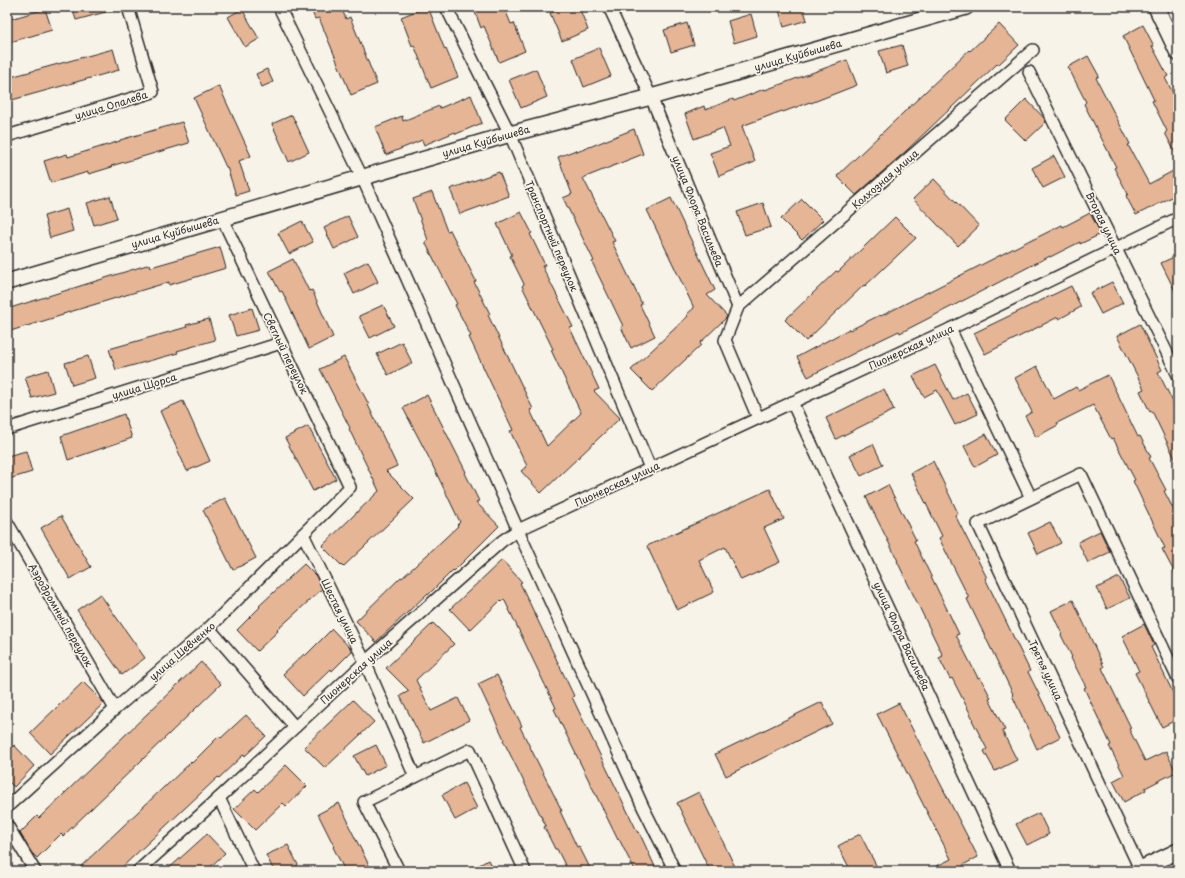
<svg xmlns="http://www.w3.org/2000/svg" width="1185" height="878" viewBox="0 0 1185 878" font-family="'Playpen Sans',sans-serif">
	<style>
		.building { fill: #e5b596; stroke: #2b2b2b }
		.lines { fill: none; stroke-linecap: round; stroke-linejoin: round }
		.street-casing { stroke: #2b2b2b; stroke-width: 14 }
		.secondary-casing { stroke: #2b2b2b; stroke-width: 18 }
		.street { stroke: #f7f3e8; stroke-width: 11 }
		.secondary { stroke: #f7f3e8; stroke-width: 15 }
		.labels { text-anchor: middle; stroke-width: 3.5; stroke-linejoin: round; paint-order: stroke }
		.street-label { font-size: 10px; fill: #2b2b2b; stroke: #f7f3e8 }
	</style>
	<rect width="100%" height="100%" fill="#f7f3e8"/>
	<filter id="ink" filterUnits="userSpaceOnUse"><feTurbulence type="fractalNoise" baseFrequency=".025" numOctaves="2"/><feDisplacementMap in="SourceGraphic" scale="8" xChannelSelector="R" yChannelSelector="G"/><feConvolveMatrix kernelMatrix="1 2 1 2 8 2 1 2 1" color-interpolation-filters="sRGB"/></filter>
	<g filter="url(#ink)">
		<g class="building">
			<polygon points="72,7 112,7 113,10 76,20"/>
			<polygon points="310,7 341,7 346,19 350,17 377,84 351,95 319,18 315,19"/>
			<polygon points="426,7 428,7 445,50 446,49 458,77 431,88 414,45 412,46 401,17"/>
			<polygon points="473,7 504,7 511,24 514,23 525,51 499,62 484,26 481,28"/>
			<polygon points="564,7 579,7 588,30 562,41 550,13"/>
			<polygon points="778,7 803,7 807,20 784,27"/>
			<polygon points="45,9 52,30 7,43 7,20"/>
			<polygon points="242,9 259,39 245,47 228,17"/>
			<polygon points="751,14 757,36 734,43 728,21"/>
			<polygon points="687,23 694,45 671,52 664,30"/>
			<polygon points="999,24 1019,45 998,65 997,64 906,151 856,195 837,176 969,50 970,51"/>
			<polygon points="1143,25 1154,46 1152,46 1168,76 1165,78 1178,102 1178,158 1165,133 1167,131 1152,101 1154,100 1123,36"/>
			<polygon points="902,45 908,66 886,73 879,51"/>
			<polygon points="599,48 611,76 584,87 573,59"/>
			<polygon points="113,49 119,70 12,100 7,83 7,78"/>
			<polygon points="1088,56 1099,76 1096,78 1130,144 1128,145 1149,184 1173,171 1178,181 1178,194 1136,215 1126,196 1128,194 1114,168 1116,167 1084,104 1086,102 1068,67"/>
			<polygon points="847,60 857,85 811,103 810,102 783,112 782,111 742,126 755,162 719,176 710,153 730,146 723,128 694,139 685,114 704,106 705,110 733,99 734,101 764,89 765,90"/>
			<polygon points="267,69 273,82 262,87 256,74"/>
			<polygon points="536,69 547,97 521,108 509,80"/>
			<polygon points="219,86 251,156 239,161 249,191 236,195 227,167 226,167 194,98"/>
			<polygon points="471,95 482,123 456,134 455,132 424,145 422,140 386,155 375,127 402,116 403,121 439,106 440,108"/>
			<polygon points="1026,99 1044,118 1046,122 1026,141 1005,120"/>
			<polygon points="292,115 309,152 289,162 272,124"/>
			<polygon points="182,122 189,143 111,166 112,167 89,174 88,172 51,183 44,161 67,154 68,157 120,141 120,140"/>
			<polygon points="634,129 643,154 583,178 615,241 612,242 642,304 640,305 655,336 631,348 621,327 623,326 592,262 594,261 563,198 572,194 558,157 576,150 577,152"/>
			<polygon points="1054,156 1065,177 1043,188 1032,168"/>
			<polygon points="499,172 509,196 460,214 450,189"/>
			<polygon points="934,179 979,226 958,246 913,199"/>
			<polygon points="432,192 447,231 450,230 476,281 474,282 490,314 488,315 533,409 530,410 547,446 581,413 551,350 553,349 522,286 524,284 510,256 512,255 497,224 521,212 532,233 530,234 545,265 542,266 573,327 570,328 599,389 594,391 620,418 541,493 521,471 527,466 510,431 513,430 469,337 471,336 455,305 457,304 425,242 428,240 413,199"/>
			<polygon points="110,196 117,218 94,225 87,203"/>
			<polygon points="671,198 715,290 707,295 727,316 726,318 700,343 701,345 652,391 631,370 688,316 686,315 694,308 647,210"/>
			<polygon points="802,199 823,220 802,240 781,219"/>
			<polygon points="763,203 771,227 745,235 737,212"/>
			<polygon points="67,209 73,231 50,238 44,216"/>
			<polygon points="1090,213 1101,234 1080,244 1080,242 1050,257 1050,256 900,333 899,331 868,346 808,377 797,357 849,329 850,330 880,315 881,316 1032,239 1032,240 1062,225 1063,227"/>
			<polygon points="348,216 358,237 334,249 324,228"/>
			<polygon points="895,217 916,238 865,286 864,285 806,341 785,320 836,271 838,272"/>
			<polygon points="302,221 313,242 289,254 278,233"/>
			<polygon points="220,247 226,268 169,285 169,282 63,314 63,315 7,332 7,309 150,264 151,267"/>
			<polygon points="1178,255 1178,297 1161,263"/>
			<polygon points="293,259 309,291 312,290 333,337 309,349 282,291 280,292 269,271"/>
			<polygon points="368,261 378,282 354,294 344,273"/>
			<polygon points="1112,282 1123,303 1101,314 1090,293"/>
			<polygon points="1071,286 1081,307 1059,319 1058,317 985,354 974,333"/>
			<polygon points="383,305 394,326 370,338 359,316"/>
			<polygon points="252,308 259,330 236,336 229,315"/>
			<polygon points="209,319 215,340 177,351 178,353 116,370 109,349 187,327 186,325"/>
			<polygon points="1140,324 1162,370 1158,372 1175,406 1178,405 1178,465 1152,411 1150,412 1140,391 1144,389 1117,336"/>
			<polygon points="402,342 412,363 388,375 377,354"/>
			<polygon points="88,356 95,378 72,385 65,363"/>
			<polygon points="344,357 369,405 368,405 397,466 386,471 414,499 343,567 322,546 379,491 349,429 350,428 320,369"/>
			<polygon points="935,365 953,400 967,393 978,414 955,425 937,390 924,397 913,376"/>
			<polygon points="1037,366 1054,399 1076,387 1078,390 1108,375 1138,437 1140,436 1151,457 1149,458 1166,490 1164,491 1178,518 1178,579 1162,549 1165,548 1133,481 1135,480 1113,438 1111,439 1093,405 1057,423 1058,425 1036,437 1025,416 1032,412 1015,378"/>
			<polygon points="48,370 54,392 32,398 25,377"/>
			<polygon points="884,389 894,410 836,439 826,418"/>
			<polygon points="427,395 466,472 465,473 479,501 476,502 499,526 454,571 453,570 428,595 427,594 376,642 356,621 401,577 402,578 428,554 458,526 457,525 460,522 428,456 403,408"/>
			<polygon points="183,401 210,461 187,471 160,411"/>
			<polygon points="124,414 132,438 68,460 61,436"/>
			<polygon points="308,426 336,479 313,491 285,438"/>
			<polygon points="986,434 997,455 975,467 964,446"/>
			<polygon points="873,444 883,465 861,476 850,455"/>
			<polygon points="26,451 32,472 9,479 7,471 7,456"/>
			<polygon points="933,461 958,513 955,515 987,578 985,578 1030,671 1028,672 1060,737 1037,749 1012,695 1013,694 967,599 969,598 939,538 942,536 911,473"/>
			<polygon points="888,485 916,540 914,541 959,634 956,635 978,678 980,677 991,698 989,699 1005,730 1002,731 1017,760 995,771 984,751 987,749 972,720 973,719 952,678 950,679 939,658 943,656 897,561 898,561 866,497"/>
			<polygon points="770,489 784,519 764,528 780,562 741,580 725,547 699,560 714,592 677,610 647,546"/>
			<polygon points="225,498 256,558 233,570 203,510"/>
			<polygon points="61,516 91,567 70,579 41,528"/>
			<polygon points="1050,522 1061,543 1038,554 1028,533"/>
			<polygon points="1100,531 1110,552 1088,563 1078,542"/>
			<polygon points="502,560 522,582 520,583 574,696 572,697 584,722 638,833 639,832 657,871 635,871 619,839 618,840 568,738 554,709 556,708 504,599 501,602 500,601 470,630 450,609"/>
			<polygon points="304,564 316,576 322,589 277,630 278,631 257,651 237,630 260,607 259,606"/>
			<polygon points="1119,577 1130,598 1107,609 1097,588"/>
			<polygon points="100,594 145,658 122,675 77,610"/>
			<polygon points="1073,600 1104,667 1102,668 1131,728 1129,729 1145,761 1166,751 1176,772 1145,788 1146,790 1124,802 1113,781 1124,775 1109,746 1111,745 1084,688 1086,687 1071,658 1072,657 1061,635 1062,634 1051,611"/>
			<polygon points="433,623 454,644 416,680 431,711 458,698 469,720 424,743 400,696 409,691 386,668"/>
			<polygon points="1144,624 1154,645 1151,647 1178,703 1178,719 1162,727 1135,673 1139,671 1122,636"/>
			<polygon points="332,629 350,648 352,651 332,671 331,669 303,696 283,674 304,654 305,656"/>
			<polygon points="201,662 221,684 63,836 61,834 37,858 31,852 20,833 37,816 39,818"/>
			<polygon points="497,675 522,726 520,727 562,811 560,811 577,847 579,846 590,868 584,871 568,871 557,849 555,849 544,827 546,826 503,740 504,739 478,684"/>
			<polygon points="83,682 104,703 50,754 30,733"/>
			<polygon points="353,700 374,722 325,768 304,747"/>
			<polygon points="822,702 832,724 726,776 715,754"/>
			<polygon points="899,703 978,857 963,865 966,871 927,871 951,859 877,714"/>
			<polygon points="246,715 266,736 245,756 244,754 219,778 218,777 118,871 76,871 165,786 166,786 191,762 192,763 219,736 221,738"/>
			<polygon points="14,745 34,766 14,787 7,780 7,752"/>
			<polygon points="376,745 386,765 365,776 354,756"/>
			<polygon points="286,765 307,786 286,806 283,803 255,830 234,809 255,789 258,792"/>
			<polygon points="464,783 477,808 455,820 442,795"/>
			<polygon points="699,792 737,871 710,871 677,803"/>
			<polygon points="339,803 349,823 348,824 372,871 345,871 333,847 334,846 318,814"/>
			<polygon points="1039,813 1049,834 1027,845 1016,824"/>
			<polygon points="207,834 225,853 206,871 166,871"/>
			<polygon points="860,834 879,871 851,871 838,846"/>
			<polygon points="288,845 298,865 286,871 274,871 266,855"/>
			<polygon points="488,860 494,871 469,871"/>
		</g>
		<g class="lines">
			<defs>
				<g id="street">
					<polyline points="279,7 362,177 518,530 643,807 675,871"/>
					<polyline points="446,7 510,134 650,468"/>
					<polyline points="609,7 651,97 738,307 725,340 758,418"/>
					<polyline points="1029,72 1178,375"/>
					<polyline points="7,136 153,92 128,7"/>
					<polyline points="738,307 1033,50"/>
					<polyline points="950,329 1031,498"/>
					<polyline points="792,402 1010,871"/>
					<polyline points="7,429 281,343"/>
					<polyline points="7,522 115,709"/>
					<polyline points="303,534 365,662 415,777 470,750 525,871"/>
					<polyline points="209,628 295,727"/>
					<polyline points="219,798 254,871"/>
					<polyline points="7,807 115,709 209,628 350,487 222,218"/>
					<polyline points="7,825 35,871"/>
					<polyline points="1140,869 978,524 1081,474 1178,679"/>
					<polyline points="138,871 219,798 365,662 502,541 518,530 950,329 1178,218"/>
					<polyline points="399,871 364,802 415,777"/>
				</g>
				<g id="secondary">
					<polyline points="1156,7 1178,53"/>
					<polyline points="7,282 510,134 651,97 966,7"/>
					<polyline points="1136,871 1178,851"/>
				</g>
			</defs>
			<use href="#street" class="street-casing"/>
			<use href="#secondary" class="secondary-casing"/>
			<use href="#street" class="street"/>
			<use href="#secondary" class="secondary"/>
		</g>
	</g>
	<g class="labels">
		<g class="street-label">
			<text transform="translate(798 55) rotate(-16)" y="4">улица Куйбышева</text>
			<text transform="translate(111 105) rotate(-17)" y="4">улица Опалева</text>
			<text transform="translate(486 141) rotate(-16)" y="4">улица Куйбышева</text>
			<text transform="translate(885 179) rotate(-41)" y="4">Колхозная улица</text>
			<text transform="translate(698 211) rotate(68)" y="4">улица Флора Васильева</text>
			<text transform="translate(1104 223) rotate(64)" y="4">Вторая улица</text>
			<text transform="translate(175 232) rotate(-16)" y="4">улица Куйбышева</text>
			<text transform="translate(552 236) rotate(67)" y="4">Транспортный переулок</text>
			<text transform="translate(911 347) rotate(-25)" y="4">Пионерская улица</text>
			<text transform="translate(286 353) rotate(64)" y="4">Светлый переулок</text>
			<text transform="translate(144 386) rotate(-17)" y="4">улица Щорса</text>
			<text transform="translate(617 484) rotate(-25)" y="4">Пионерская улица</text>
			<text transform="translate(340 611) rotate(64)" y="4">Шестая улица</text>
			<text transform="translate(61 615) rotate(60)" y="4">Аэродромный переулок</text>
			<text transform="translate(902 636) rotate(65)" y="4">улица Флора Васильева</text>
			<text transform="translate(182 651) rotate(-41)" y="4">улица Шевченко</text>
			<text transform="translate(1046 670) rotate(65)" y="4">Третья улица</text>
			<text transform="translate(356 671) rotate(-42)" y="4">Пионерская улица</text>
		</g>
	</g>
	<rect width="1185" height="878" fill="none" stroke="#f7f3e8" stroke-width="24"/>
	<rect x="12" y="12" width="1161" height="854" fill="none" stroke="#2b2b2b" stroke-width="1.5" filter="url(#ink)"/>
</svg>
